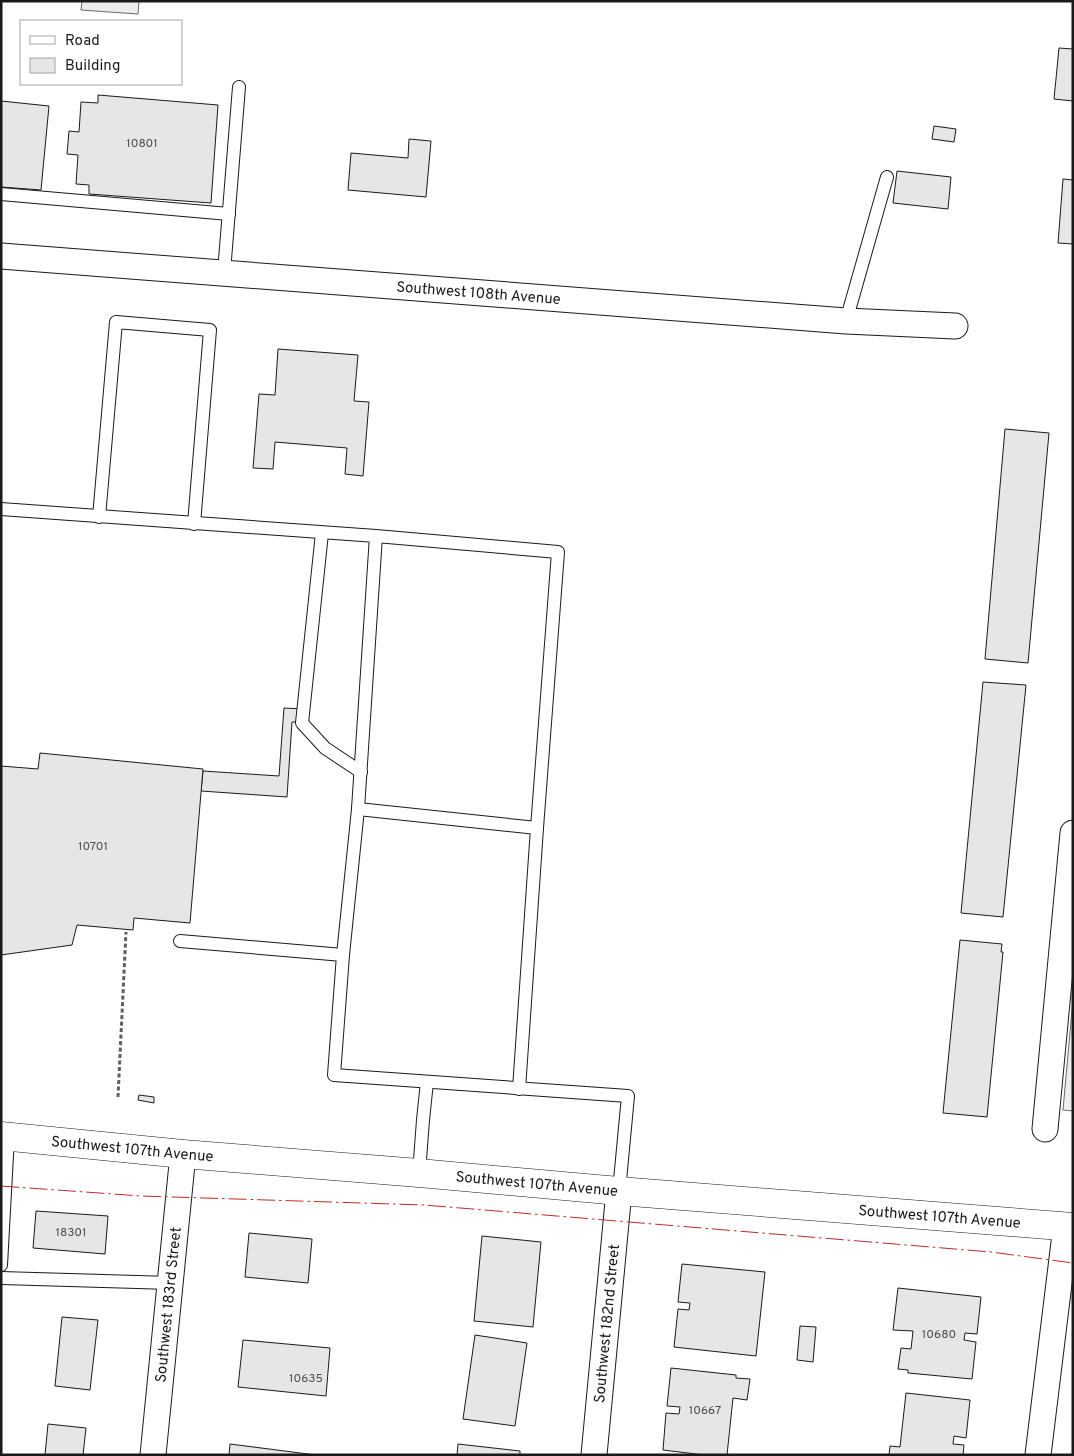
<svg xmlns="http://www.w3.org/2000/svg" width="1074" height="1456" viewBox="0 0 1074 1456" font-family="Overpass,sans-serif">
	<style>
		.built { fill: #ededed; stroke: #6a6a6a }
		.building { fill: #e6e6e6; stroke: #1a1a1a }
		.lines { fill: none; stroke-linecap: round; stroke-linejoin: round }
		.service-casing { stroke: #1a1a1a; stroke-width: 14 }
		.minor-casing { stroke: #1a1a1a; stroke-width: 27 }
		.tertiary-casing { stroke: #1a1a1a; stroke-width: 29 }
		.path { stroke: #5f5f5f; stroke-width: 3; stroke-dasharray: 4 2.5; stroke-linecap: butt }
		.service { stroke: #fff; stroke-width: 12 }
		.minor { stroke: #fff; stroke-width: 25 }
		.tertiary { stroke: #fff; stroke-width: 28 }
		.power { stroke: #c62828; stroke-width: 1; stroke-dasharray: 18 4 2.5 4; stroke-linecap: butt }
		.labels { text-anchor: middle; stroke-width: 4; stroke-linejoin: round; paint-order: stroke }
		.number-label { font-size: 12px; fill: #4d4d4d }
		.street-label { font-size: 15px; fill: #1a1a1a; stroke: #fff }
	</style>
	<rect width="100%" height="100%" fill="#fff"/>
	<g class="built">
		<polygon points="82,1 139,1 138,14 81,10"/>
		<polygon points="1073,999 1073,1111 1063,1110"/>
	</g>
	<g class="building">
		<polygon points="1059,48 1073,49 1073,101 1054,99"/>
		<polygon points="98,95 218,105 211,203 89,194 89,185 76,184 78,155 67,154 69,131 79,132 81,102 98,103"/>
		<polygon points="1,101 49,106 41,190 1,187"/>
		<polygon points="934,126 956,129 954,142 932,139"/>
		<polygon points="409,139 431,141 426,197 348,190 351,153 408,158"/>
		<polygon points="897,171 951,177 948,209 893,203"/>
		<polygon points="1063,179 1073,180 1073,244 1058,243"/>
		<polygon points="278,349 358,355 354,401 369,402 363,476 345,474 347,448 275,442 273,469 253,468 259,394 275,395"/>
		<polygon points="1005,429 1049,433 1028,663 985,659"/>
		<polygon points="983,682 1026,685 1003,917 961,913"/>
		<polygon points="284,708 303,709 301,722 292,722 287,797 201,791 203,771 279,776"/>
		<polygon points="40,753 203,769 190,923 134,918 133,930 77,925 72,945 1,955 1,766 38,769"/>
		<polygon points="960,940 1002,944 1001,952 1003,952 987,1117 943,1113"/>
		<polygon points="139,1095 154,1097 154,1103 138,1100"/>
		<polygon points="36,1211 108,1216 105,1254 33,1248"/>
		<polygon points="249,1233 312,1239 308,1283 245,1277"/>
		<polygon points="482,1236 541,1242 533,1327 474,1321"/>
		<polygon points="682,1264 765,1272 756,1356 674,1347 678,1309 689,1310 690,1303 678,1302"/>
		<polygon points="898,1288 981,1297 977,1334 965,1333 964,1340 976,1342 972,1379 908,1373 908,1370 898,1369 901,1348 911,1349 913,1331 893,1330"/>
		<polygon points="62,1317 98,1320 90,1390 55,1386"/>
		<polygon points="800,1326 816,1327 813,1362 797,1360"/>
		<polygon points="475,1335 527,1343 515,1426 463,1419"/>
		<polygon points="243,1340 330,1348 326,1396 238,1387"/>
		<polygon points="671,1368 736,1375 736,1378 750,1379 747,1400 733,1398 727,1455 704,1455 663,1450 666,1413 679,1414 680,1407 667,1406"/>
		<polygon points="906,1393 970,1400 966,1438 954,1436 953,1444 964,1445 963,1455 889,1455 890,1446 900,1447"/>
		<polygon points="48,1424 86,1428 83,1455 45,1455"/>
		<polygon points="230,1444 316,1455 229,1455"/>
		<polygon points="458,1444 520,1451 520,1455 457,1455"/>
	</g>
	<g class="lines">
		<defs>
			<g id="service">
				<polyline points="1,194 229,214"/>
				<polyline points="224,272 239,87"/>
				<polyline points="846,321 887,177"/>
				<polyline points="1,509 376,536 558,552 537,828 358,809 376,536"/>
				<polyline points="99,517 116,322 210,330 194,524"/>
				<polyline points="322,533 302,723 325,748 361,772"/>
				<polyline points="358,809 343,955 334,1075 628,1096 619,1191"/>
				<polyline points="180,941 343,955"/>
				<polyline points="519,1089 537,828"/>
				<polyline points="419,1173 423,1120 427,1082"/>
				<polyline points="1,1265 8,1137"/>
				<polyline points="1,1278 171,1283"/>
			</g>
			<g id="minor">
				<path id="s1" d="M1 256 846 321 955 326"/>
				<polyline points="1045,1129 1073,833"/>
				<path id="s2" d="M153 1455 183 1154"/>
				<path id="s3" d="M594 1455 619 1191"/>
				<polyline points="1038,1455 1066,1226"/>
			</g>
			<g id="tertiary">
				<path id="s4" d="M1 1136 183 1154 419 1173 619 1191 1073 1227"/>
			</g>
		</defs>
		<use href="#service" class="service-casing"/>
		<use href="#minor" class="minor-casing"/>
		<use href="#tertiary" class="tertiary-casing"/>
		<polyline class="path" points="118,1097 126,932"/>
		<use href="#service" class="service"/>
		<use href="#minor" class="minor"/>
		<use href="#tertiary" class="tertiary"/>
		<polyline class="power" points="1,1186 141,1196 424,1205 991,1252 1073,1263"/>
	</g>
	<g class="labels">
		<g class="number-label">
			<text x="142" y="147">10801</text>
			<text x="93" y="850">10701</text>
			<text x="71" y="1236">18301</text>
			<text x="939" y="1338">10680</text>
			<text x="306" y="1382">10635</text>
			<text x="705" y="1414">10667</text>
		</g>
		<g class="street-label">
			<text dy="5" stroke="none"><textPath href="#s1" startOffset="479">Southwest 108th Avenue</textPath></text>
			<text dy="5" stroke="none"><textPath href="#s4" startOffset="132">Southwest 107th Avenue</textPath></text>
			<text dy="5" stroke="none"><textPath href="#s4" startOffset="538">Southwest 107th Avenue</textPath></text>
			<text dy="5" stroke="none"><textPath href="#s4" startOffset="942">Southwest 107th Avenue</textPath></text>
			<text dy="5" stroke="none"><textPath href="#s2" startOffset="151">Southwest 183rd Street</textPath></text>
			<text dy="5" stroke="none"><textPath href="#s3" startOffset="132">Southwest 182nd Street</textPath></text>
		</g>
	</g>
	<rect width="1074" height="1456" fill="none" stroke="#1a1a1a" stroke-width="5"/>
	<rect x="20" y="20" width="162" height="65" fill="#ffffff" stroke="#a3a3a3"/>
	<rect x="30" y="36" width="25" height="8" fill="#ffffff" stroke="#a3a3a3"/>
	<text x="65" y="45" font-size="15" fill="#1a1a1a">Road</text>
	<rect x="30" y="58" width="25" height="15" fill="#e6e6e6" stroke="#a3a3a3"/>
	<text x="65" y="70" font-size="15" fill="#1a1a1a">Building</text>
</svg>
